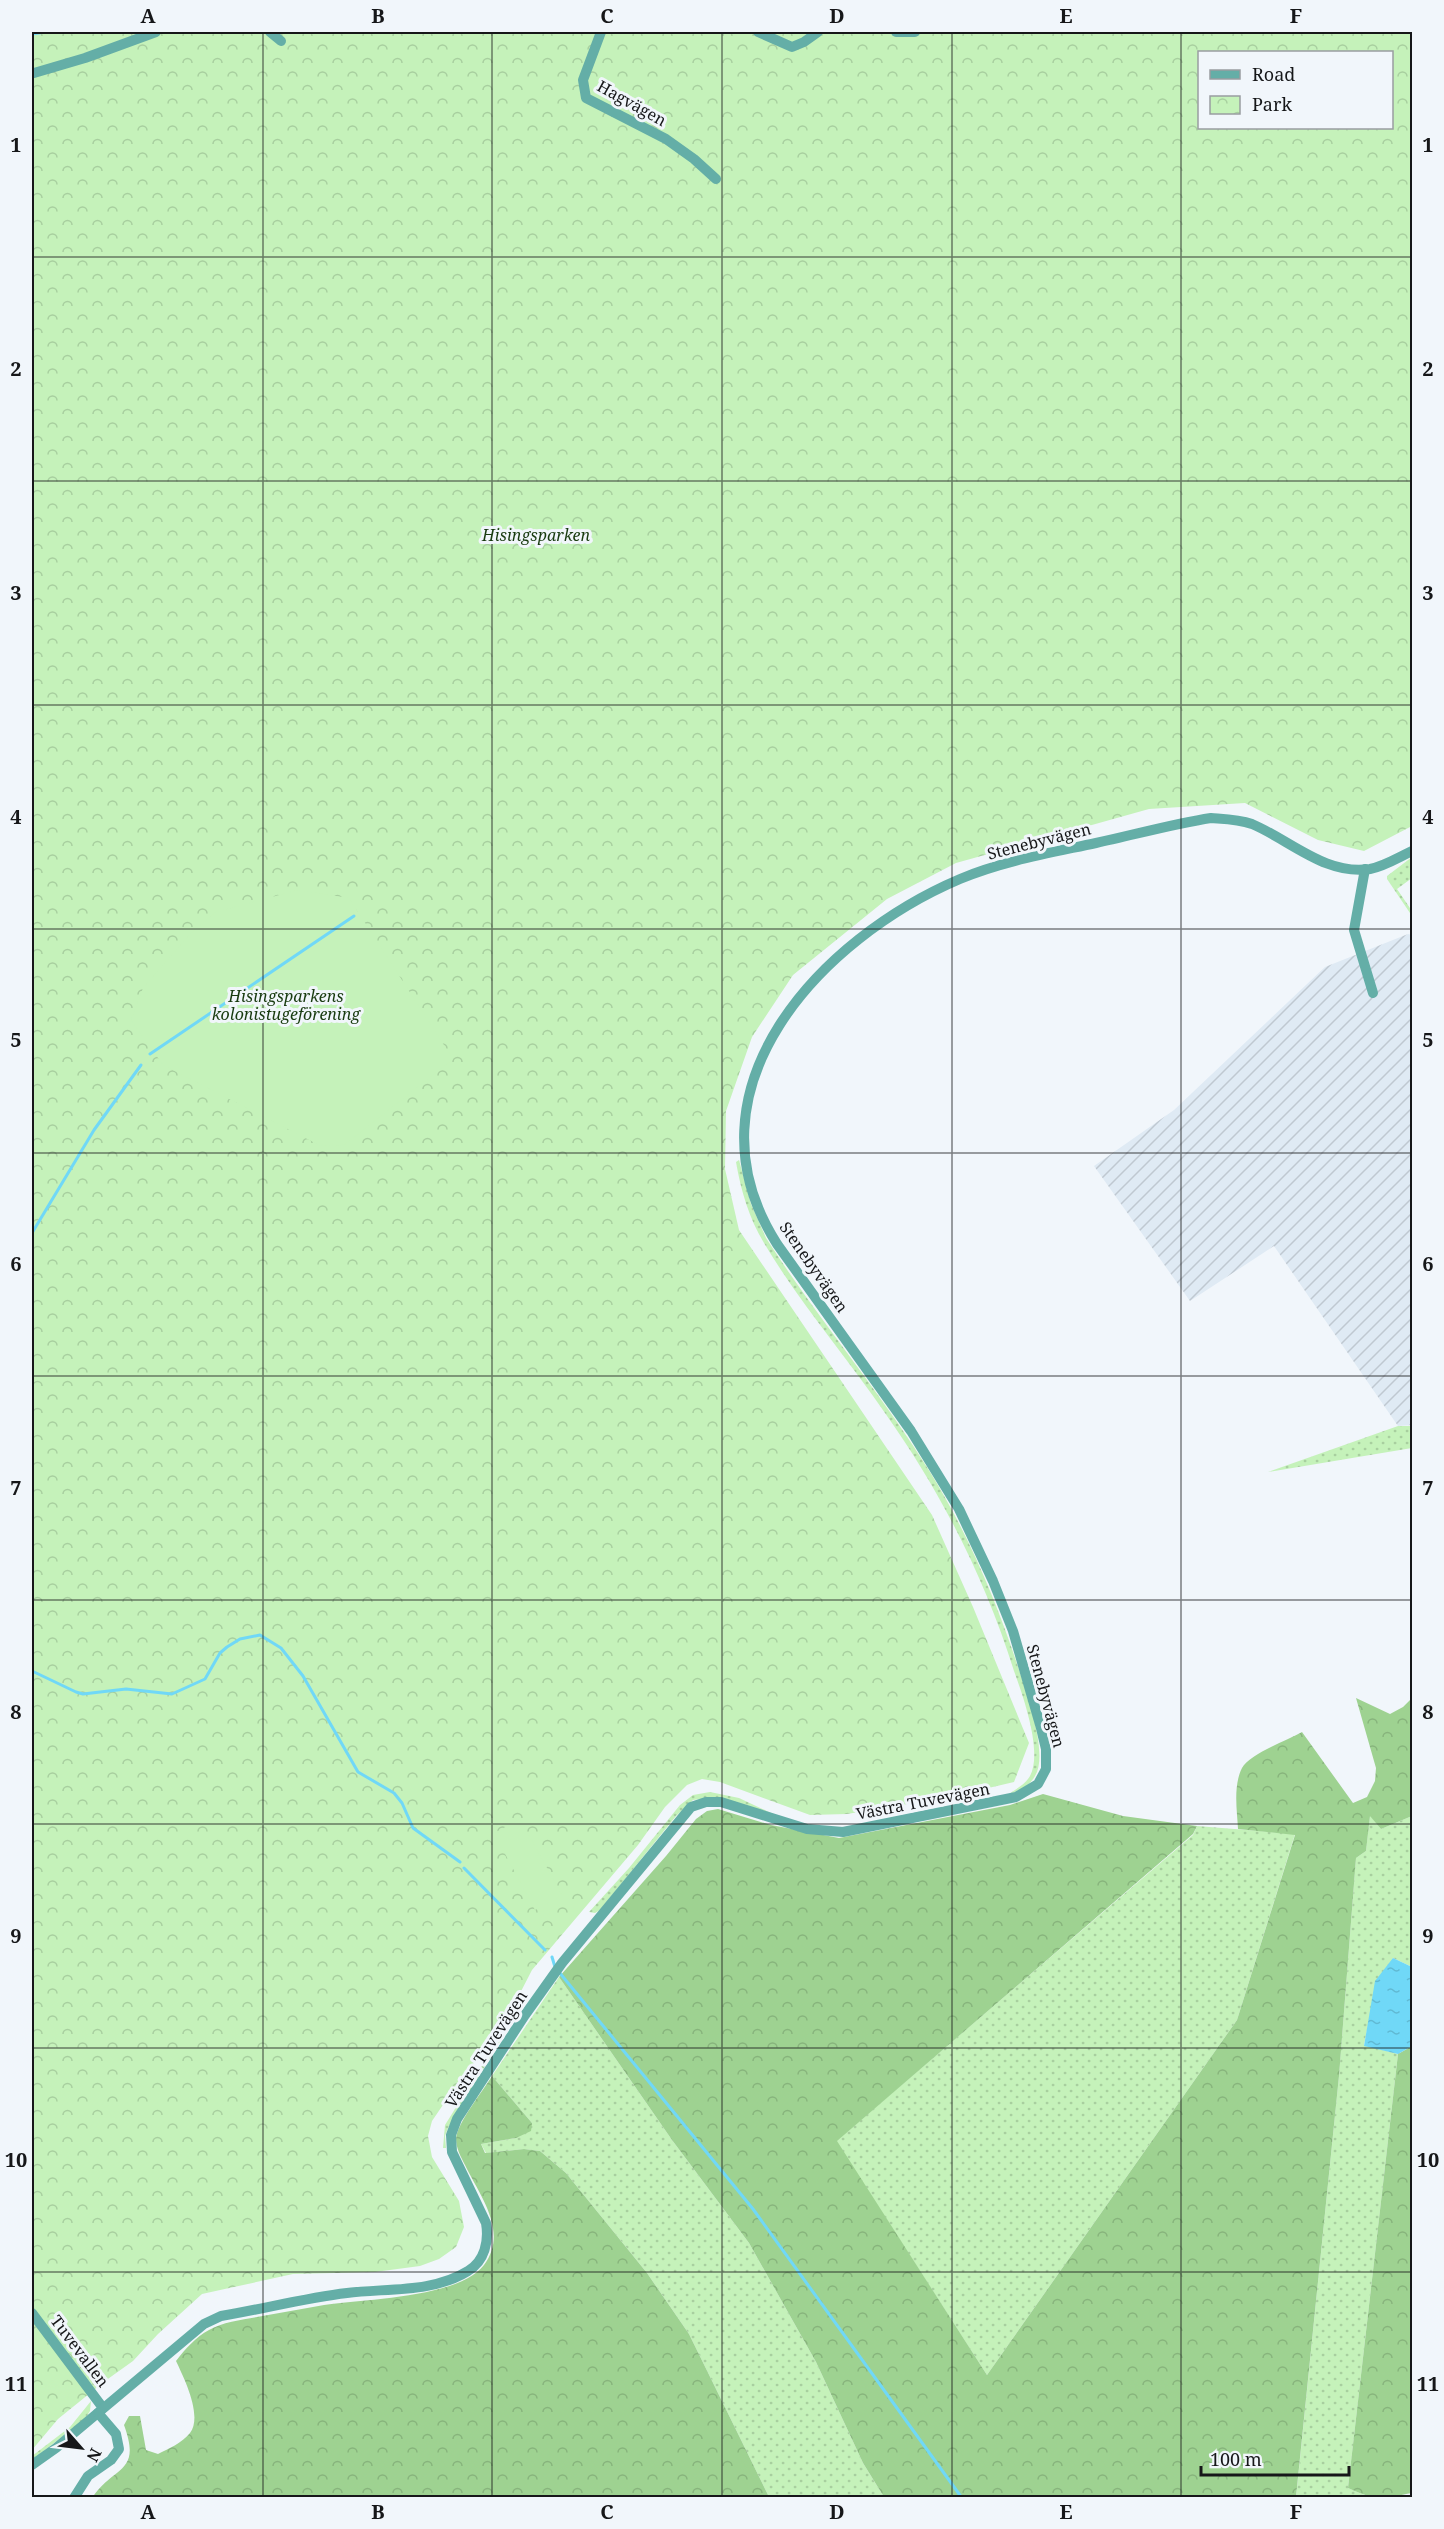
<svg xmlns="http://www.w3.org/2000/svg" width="1444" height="2529" viewBox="0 0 1444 2529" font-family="'Noto Serif',serif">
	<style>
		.industrial { fill: url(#industrial-furrows) }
		.grass { fill: url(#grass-dots) }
		.forest { fill: url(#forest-crowns) }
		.park { fill: url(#park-crowns); fill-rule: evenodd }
		.garden { fill: #c5f2ba }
		.water { fill: url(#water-ripples) }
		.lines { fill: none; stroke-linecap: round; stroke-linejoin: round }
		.stream { stroke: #70d8f7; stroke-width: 3 }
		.street { stroke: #64aea7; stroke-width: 10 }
		.grid { fill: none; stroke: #161719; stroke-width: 1.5; stroke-opacity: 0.55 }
		.labels { text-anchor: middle; stroke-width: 6; stroke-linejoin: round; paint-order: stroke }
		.street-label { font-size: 16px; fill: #161719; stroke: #f1f6fb }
		.park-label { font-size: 16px; font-style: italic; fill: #183b0f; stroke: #f1f6fb }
		.neatline { fill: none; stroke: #161719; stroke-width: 2 }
		.grid-label { font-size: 20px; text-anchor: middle; font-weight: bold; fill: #161719 }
	</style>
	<defs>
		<pattern id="industrial-furrows" width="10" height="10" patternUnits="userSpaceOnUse" patternTransform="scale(1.5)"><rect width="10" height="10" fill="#dfeaf4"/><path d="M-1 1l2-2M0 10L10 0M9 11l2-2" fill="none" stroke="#bfc8d1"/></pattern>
		<pattern id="grass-dots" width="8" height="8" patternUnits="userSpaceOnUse" patternTransform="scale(1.5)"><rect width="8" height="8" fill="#c5f2ba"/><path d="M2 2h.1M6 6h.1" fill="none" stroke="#a8cf9f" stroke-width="1.8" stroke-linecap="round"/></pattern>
		<pattern id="forest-crowns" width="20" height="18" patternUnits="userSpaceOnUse" patternTransform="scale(1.5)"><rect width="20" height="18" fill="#9ed291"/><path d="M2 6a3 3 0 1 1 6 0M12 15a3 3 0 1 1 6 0" fill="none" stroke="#87b47c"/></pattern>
		<pattern id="park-crowns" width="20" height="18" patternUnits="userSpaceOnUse" patternTransform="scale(1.5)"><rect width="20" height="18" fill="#c5f2ba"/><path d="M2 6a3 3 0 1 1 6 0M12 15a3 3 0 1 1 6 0" fill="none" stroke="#a8cf9f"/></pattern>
		<pattern id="water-ripples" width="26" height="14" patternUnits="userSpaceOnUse" patternTransform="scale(1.5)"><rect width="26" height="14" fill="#70d8f7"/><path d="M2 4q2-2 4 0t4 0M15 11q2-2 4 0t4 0" fill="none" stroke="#60b9d3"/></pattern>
	</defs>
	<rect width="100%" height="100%" fill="#f1f6fb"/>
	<polygon class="industrial" points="1408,934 1412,935 1412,1425 1398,1426 1274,1246 1190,1301 1094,1166 1174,1110 1325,967"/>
	<g class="grass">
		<polygon points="1412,857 1412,878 1397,889 1412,911 1412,916 1387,879 1387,876"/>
		<path d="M739 1160 751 1204 766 1238C817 1318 880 1391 930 1472 970 1537 999 1607 1022 1679 1029 1701 1048 1755 1035 1776 1029 1787 1017 1791 1006 1796 1014 1790 1025 1785 1030 1776 1043 1752 1023 1696 1014 1671 985 1578 941 1492 885 1413 846 1356 799 1302 764 1243 749 1218 741 1191 736 1162Z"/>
		<polygon points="1398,1426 1412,1426 1412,1448 1268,1472"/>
		<polygon points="710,1792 739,1798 782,1818 714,1797 693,1800 676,1816 600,1910 595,1913 589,1912 629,1868 680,1805 693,1795"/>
		<polygon points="1370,1815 1381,1829 1412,1816 1412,1967 1393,1958 1370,2015 1364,2045 1398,2054 1348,2488 1369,2497 1296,2498 1339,2076 1356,1858 1366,1851"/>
		<polygon points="1197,1826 1295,1834 1237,2020 987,2375 836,2141 1193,1835"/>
		<polygon points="559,1977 672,2140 749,2243 816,2362 863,2463 884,2497 769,2497 689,2334 647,2273 566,2173 540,2151 524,2149 486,2153 481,2144 516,2138 532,2123 492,2076"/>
		<polygon points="502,2038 448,2128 445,2136 446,2148 443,2148 445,2125 498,2040"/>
		<polygon points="91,2401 90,2411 85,2419 32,2460 32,2456 70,2427"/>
	</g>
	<g class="forest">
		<path d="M1356 1698 1390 1714 1403 1707 1412 1698V1816L1381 1829 1370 1816 1366 1851 1356 1858 1339 2076 1296 2497H884L863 2463 816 2362 749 2243 672 2140 559 1977 666 1856 696 1819 707 1811 718 1809 771 1825 839 1838 1010 1805 1043 1794 1123 1816 1197 1826 1193 1834 837 2141 987 2375 1237 2020 1295 1835 1238 1829C1237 1810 1233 1786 1242 1768 1249 1754 1288 1740 1302 1732L1353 1803 1367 1797 1375 1781 1376 1768Z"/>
		<path d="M1412 2046V2493C1384 2498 1375 2501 1348 2488L1398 2054Z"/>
		<path d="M492 2076 532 2123 531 2131 516 2138 481 2144 485 2153 524 2149 540 2151 566 2173 647 2273 689 2334 769 2497 92 2498C114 2465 142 2474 124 2425L129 2416H140L146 2450 158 2454C168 2449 182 2443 190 2433 203 2416 184 2378 176 2361 185 2349 196 2337 209 2330 222 2322 242 2320 257 2317 279 2313 302 2309 324 2305 364 2299 459 2298 484 2265 509 2232 480 2196 465 2165 461 2157 456 2148 456 2139 457 2123 483 2091 492 2076Z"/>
	</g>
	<path class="park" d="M32 32H1412V826L1364 851 1318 840 1245 803 1149 809 956 863 887 899 793 975 752 1037 726 1111 725 1169 739 1230 932 1515 973 1607 1029 1743 1014 1782 950 1797 847 1814 810 1815 720 1782 702 1779 687 1785 665 1807 638 1845 532 1970 515 2003 481 2055 464 2074 432 2121 428 2136 432 2157 459 2201 464 2227 456 2247 439 2259 420 2266 375 2272 293 2274 202 2294 158 2334 133 2361 105 2381 58 2419 32 2450ZM1200 52H1392V128H1200Z"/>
	<g class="garden">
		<polygon points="298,890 349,898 453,1059 343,1146 319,1145 163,1065 131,1020 143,988 191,933 216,912"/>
		<polygon points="520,1819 562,1895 535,1910 494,1833"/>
	</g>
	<polygon class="water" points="1393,1958 1412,1967 1412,2046 1398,2054 1364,2046 1375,1981"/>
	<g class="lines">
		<g class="stream">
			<polyline points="32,34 45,32"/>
			<polyline points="150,1054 354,916"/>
			<polyline points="32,1233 94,1130 141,1065"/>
			<polyline points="32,1671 76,1692 83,1694 126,1689 172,1694 205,1679 220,1653 227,1647 240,1639 260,1635 281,1648 303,1676 358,1772 394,1793 402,1803 413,1828 460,1862"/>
			<polyline points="464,1868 545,1950"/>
			<polyline points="552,1957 555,1967"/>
			<polyline points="559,1972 753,2209 962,2498"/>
		</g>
		<g class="street">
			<polyline points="270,32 281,41"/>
			<polyline points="601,32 583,80 586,98 666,139 694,159 716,179"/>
			<polyline points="758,32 792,47 804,42 818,32"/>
			<polyline points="896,32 915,32"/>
			<polyline points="34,73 85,58 156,32"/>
			<polyline points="1365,869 1354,930 1373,993"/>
			<polyline points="32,2313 103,2408"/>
			<path d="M32 2465 56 2448 204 2324 221 2316C263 2309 305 2298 347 2293 386 2288 433 2293 468 2271 485 2261 489 2241 486 2223L452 2152 451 2135 457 2119 525 2015 562 1963 691 1807 706 1802H721L807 1829 843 1832 1016 1797 1038 1784 1046 1769V1749L1041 1728 1013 1631 993 1581 959 1509 911 1431 777 1244C678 1089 821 938 960 879 1003 861 1050 853 1096 843 1134 835 1172 824 1211 818 1225 819 1238 819 1252 824 1290 840 1326 876 1370 869 1385 866 1399 857 1412 851"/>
			<polyline points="74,2498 88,2476 111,2460 119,2449 116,2434 98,2413"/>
		</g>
	</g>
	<path class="grid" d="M263 32V2498M492 32V2498M722 32V2498M952 32V2498M1181 32V2498M32 257H1412M32 481H1412M32 705H1412M32 929H1412M32 1153H1412M32 1376H1412M32 1600H1412M32 1824H1412M32 2048H1412M32 2272H1412"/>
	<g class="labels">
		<g class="street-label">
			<text transform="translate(632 103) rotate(29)" y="6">Hagvägen</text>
			<text transform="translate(1039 841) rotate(-14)" y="6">Stenebyvägen</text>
			<text transform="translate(814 1267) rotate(55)" y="6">Stenebyvägen</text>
			<text transform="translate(1046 1696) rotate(75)" y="6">Stenebyvägen</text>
			<text transform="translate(923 1801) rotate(-11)" y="6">Västra Tuvevägen</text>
			<text transform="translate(486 2049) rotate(-57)" y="6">Västra Tuvevägen</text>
			<text transform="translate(80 2351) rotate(53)" y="6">Tuvevallen</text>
		</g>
		<g class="park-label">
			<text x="536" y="541">Hisingsparken</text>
			<text x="286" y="1002">Hisingsparkens<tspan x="286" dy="18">kolonistugeförening</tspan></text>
		</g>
	</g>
	<rect width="1444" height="2529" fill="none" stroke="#f1f6fb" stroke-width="66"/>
	<rect x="1198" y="51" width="195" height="78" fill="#f1f6fb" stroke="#999da1" stroke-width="1.5"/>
	<rect x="1210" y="70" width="30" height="9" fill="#64aea7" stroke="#999da1" stroke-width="1.5"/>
	<text x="1252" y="81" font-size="18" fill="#161719">Road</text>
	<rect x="1210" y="96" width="30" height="18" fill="url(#park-crowns)" stroke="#999da1" stroke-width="1.5"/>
	<text x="1252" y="111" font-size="18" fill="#161719">Park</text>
	<g transform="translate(81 2448) rotate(118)" stroke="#f1f6fb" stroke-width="4.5" paint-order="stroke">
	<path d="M0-4.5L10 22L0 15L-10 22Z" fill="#161719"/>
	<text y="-9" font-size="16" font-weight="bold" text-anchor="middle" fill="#161719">N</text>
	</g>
	<path d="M1201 2466v9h148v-9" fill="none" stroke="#161719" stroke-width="3"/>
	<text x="1210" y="2466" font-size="18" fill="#161719" stroke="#f1f6fb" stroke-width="4.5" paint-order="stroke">100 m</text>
	<rect x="33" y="33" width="1378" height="2463" class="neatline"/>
	<g class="grid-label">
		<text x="148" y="23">A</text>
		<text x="378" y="23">B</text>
		<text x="607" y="23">C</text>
		<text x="837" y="23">D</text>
		<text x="1066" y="23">E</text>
		<text x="1296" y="23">F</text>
		<text x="16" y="152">1</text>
		<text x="1428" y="152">1</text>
		<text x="16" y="376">2</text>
		<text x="1428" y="376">2</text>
		<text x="16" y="600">3</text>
		<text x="1428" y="600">3</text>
		<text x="16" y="824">4</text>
		<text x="1428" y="824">4</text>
		<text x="16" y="1047">5</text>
		<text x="1428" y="1047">5</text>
		<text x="16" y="1271">6</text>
		<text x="1428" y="1271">6</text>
		<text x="16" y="1495">7</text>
		<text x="1428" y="1495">7</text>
		<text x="16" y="1719">8</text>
		<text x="1428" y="1719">8</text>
		<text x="16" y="1943">9</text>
		<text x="1428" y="1943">9</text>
		<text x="16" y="2167">10</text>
		<text x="1428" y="2167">10</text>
		<text x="16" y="2391">11</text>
		<text x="1428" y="2391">11</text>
		<text x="148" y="2519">A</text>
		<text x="378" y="2519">B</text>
		<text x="607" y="2519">C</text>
		<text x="837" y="2519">D</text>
		<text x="1066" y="2519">E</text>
		<text x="1296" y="2519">F</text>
	</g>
</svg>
